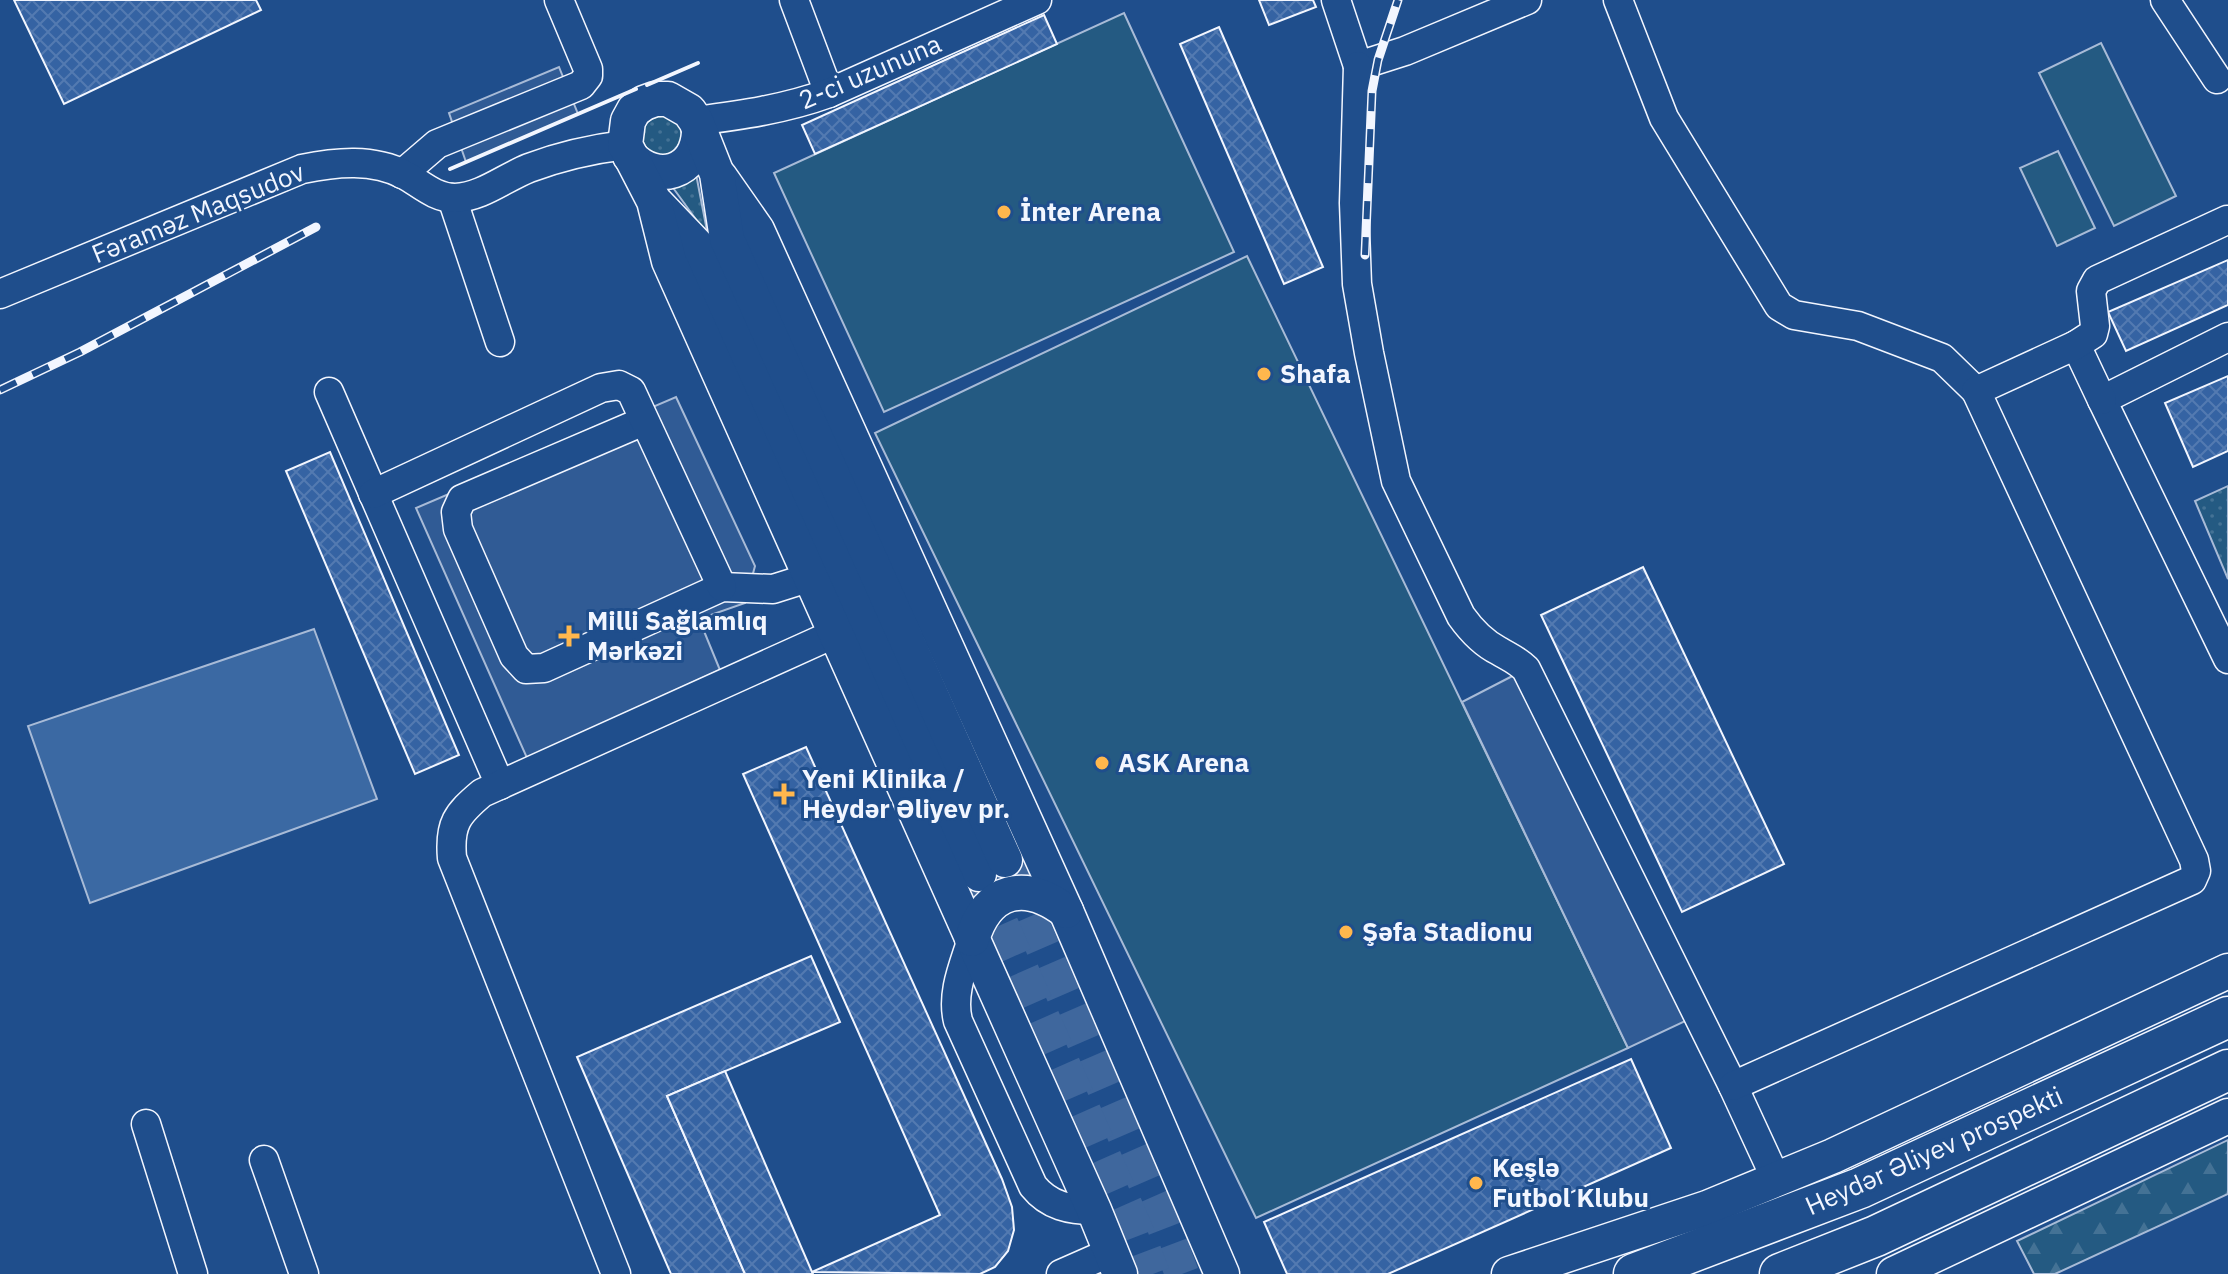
<svg xmlns="http://www.w3.org/2000/svg" width="2228" height="1274" viewBox="0 0 2228 1274" font-family="'IBM Plex Sans',sans-serif">
	<style>
		.grass { fill: url(#grass-dots); stroke: #a8bbd7; stroke-width: 2 }
		.forest { fill: url(#forest-firs); stroke: #a8bbd7; stroke-width: 2 }
		.garden { fill: #245a82; stroke: #a8bbd7; stroke-width: 2 }
		.parking { fill: #305b95; stroke: #a8bbd7; stroke-width: 2 }
		.water { fill: #3b69a3; stroke: #a8bbd7; stroke-width: 2 }
		.building { fill: url(#building-cross-hatch); stroke: #f2f6ff; stroke-width: 2 }
		.lines { fill: none; stroke-linecap: round; stroke-linejoin: round }
		.major-tunnel { stroke: #3f679d; stroke-width: 34; stroke-dasharray: 34 17; stroke-linecap: butt }
		.minor-casing { stroke: #f2f6ff; stroke-width: 31 }
		.major-casing { stroke: #f2f6ff; stroke-width: 37 }
		.highway-casing { stroke: #f2f6ff; stroke-width: 43 }
		.minor { stroke: #1f4e8c; stroke-width: 28 }
		.major { stroke: #1f4e8c; stroke-width: 34 }
		.highway { stroke: #1f4e8c; stroke-width: 40 }
		.rail-casing { stroke: #f2f6ff; stroke-width: 9 }
		.rail { stroke: #1f4e8c; stroke-width: 6; stroke-dasharray: 18; stroke-linecap: butt }
		.wall { stroke: #f2f6ff; stroke-width: 4 }
		.poi-dot { fill: #ffb74d; stroke: #1f4e8c; stroke-width: 3 }
		.labels { text-anchor: middle; stroke-width: 6; stroke-linejoin: round; paint-order: stroke }
		.street-label { font-size: 26px; fill: #f2f6ff; stroke: #1f4e8c }
		.poi-label { font-size: 26px; font-weight: bold; fill: #f2f6ff; stroke: #1f4e8c; text-anchor: start }
	</style>
	<defs>
		<pattern id="grass-dots" width="8" height="8" patternUnits="userSpaceOnUse" patternTransform="scale(2)"><rect width="8" height="8" fill="#245a82"/><path d="M2 2h.1M6 6h.1" fill="none" stroke="#447295" stroke-width="1.8" stroke-linecap="round"/></pattern>
		<pattern id="forest-firs" width="22" height="20" patternUnits="userSpaceOnUse" patternTransform="scale(2)"><rect width="22" height="20" fill="#245a82"/><path d="M5 1l3.5 6h-7zM16 11l3.5 6h-7z" fill="#447295"/></pattern>
		<pattern id="building-cross-hatch" width="8" height="8" patternUnits="userSpaceOnUse" patternTransform="scale(2)"><rect width="8" height="8" fill="#3563a3"/><path d="M0 0l8 8M0 8l8-8" fill="none" stroke="#537ab1"/></pattern>
	</defs>
	<rect width="100%" height="100%" fill="#1f4e8c"/>
	<g class="grass">
		<circle cx="662" cy="136" r="20"/>
		<polygon points="696,174 708,236 671,185"/>
		<polygon points="2228,486 2228,579 2195,501"/>
	</g>
	<polygon class="forest" points="2228,1140 2228,1194 2055,1274 2034,1274 2017,1241"/>
	<g class="garden">
		<polygon points="1124,13 1234,252 884,412 774,173"/>
		<polygon points="2101,43 2176,196 2114,226 2039,73"/>
		<polygon points="2058,151 2095,228 2057,246 2020,168"/>
		<polygon points="1247,256 1628,1048 1256,1218 875,433"/>
	</g>
	<g class="parking">
		<polygon points="559,67 578,114 466,162 449,113"/>
		<polygon points="676,397 755,566 745,603 699,619 720,670 527,758 416,508"/>
		<polygon points="1526,669 1698,1015 1628,1048 1462,702"/>
	</g>
	<polygon class="water" points="314,629 377,799 90,903 28,726"/>
	<g class="building">
		<polygon points="14,0 256,0 261,10 64,104"/>
		<polygon points="1259,0 1313,0 1316,7 1269,25"/>
		<polygon points="1044,15 1057,44 815,154 802,125"/>
		<polygon points="1219,27 1323,267 1284,284 1180,44"/>
		<polygon points="2228,260 2228,305 2126,351 2108,312"/>
		<polygon points="2228,376 2228,451 2193,467 2165,403"/>
		<polygon points="330,452 459,755 415,774 286,471"/>
		<polygon points="1643,567 1784,864 1682,912 1541,615"/>
		<polygon points="806,747 1002,1179 1012,1207 1014,1230 1008,1251 995,1267 980,1274 812,1272 940,1215 743,774"/>
		<polygon points="811,956 840,1022 667,1096 745,1274 671,1274 577,1057"/>
		<polygon points="1631,1059 1671,1148 1388,1274 1287,1274 1264,1222"/>
		<polygon points="725,1071 812,1272 813,1274 745,1274 667,1096"/>
	</g>
	<g class="lines">
		<g class="major-tunnel">
			<polyline points="1009,870 1163,1224 1182,1274"/>
			<polyline points="981,878 1135,1227 1153,1274"/>
		</g>
		<defs>
			<g id="minor">
				<polyline points="794,0 829,93"/>
				<polyline points="1336,0 1358,66 1405,51 1527,0"/>
				<polyline points="1618,0 1664,118 1779,306 1794,315 1858,326 1942,358 1976,391"/>
				<polyline points="2165,0 2217,79"/>
				<path d="M1358 66 1354 203 1357 284 1369 353 1396 481 1461 616C1471 630 1483 643 1499 651 1509 657 1517 660 1526 669L1733 1086 1776 1179"/>
				<path d="M696 121C742 115 785 109 829 93L1037 0"/>
				<polyline points="402,174 437,144 581,85 588,76 588,69 559,0"/>
				<polyline points="452,198 500,342"/>
				<path d="M0 294 302 169C336 162 373 158 405 175 421 184 435 198 455 198 482 197 504 178 529 168 561 156 592 149 625 145"/>
				<polyline points="2228,337 2102,400 2228,659"/>
				<polyline points="2076,345 2102,400"/>
				<polyline points="329,392 500,785"/>
				<polyline points="644,421 462,499 456,512 458,529 514,656 526,669 544,668 722,587 773,589 811,577"/>
				<polyline points="373,494 601,388 619,385 631,391 722,587"/>
				<path d="M972 939C964 965 951 993 958 1021L1033 1186C1049 1206 1070 1210 1094 1210"/>
				<polyline points="1733,1086 2192,880 2196,871 2194,860 1976,391 2076,345 2093,334 2095,326 2091,291 2097,280 2227,220"/>
				<polyline points="146,1124 193,1274"/>
				<polyline points="264,1160 304,1274"/>
				<path d="M616 1274 452 858C449 824 457 814 482 793L836 633"/>
				<polyline points="1061,1274 1111,1252"/>
			</g>
			<g id="major">
				<path d="M630 156C657 185 696 173 699 133"/>
				<polyline points="720,177 757,230 1066,911 1222,1274"/>
				<polyline points="657,204 700,249 979,874"/>
				<polyline points="1005,860 727,239 717,174 696,121 689,111 668,99 655,99 644,103 634,110 628,121 625,145 654,201 669,261 1094,1210 1120,1274"/>
				<path d="M972 939C988 888 1025 880 1066 911"/>
				<polyline points="1509,1274 1707,1208 1833,1156 2228,971"/>
				<polyline points="1894,1274 2228,1116"/>
			</g>
			<g id="highway">
				<polyline points="1634,1274 1860,1188 2228,1017"/>
				<polyline points="1780,1274 1876,1236 2228,1070"/>
			</g>
		</defs>
		<use href="#minor" class="minor-casing"/>
		<use href="#major" class="major-casing"/>
		<use href="#highway" class="highway-casing"/>
		<use href="#minor" class="minor"/>
		<use href="#major" class="major"/>
		<use href="#highway" class="highway"/>
		<defs>
			<g id="rail">
				<polyline points="1365,255 1372,91 1378,60 1398,0"/>
				<polyline points="0,390 80,352 316,227"/>
			</g>
		</defs>
		<use href="#rail" class="rail-casing"/>
		<use href="#rail" class="rail"/>
		<g class="wall">
			<polyline points="647,85 698,63"/>
			<polyline points="450,169 636,89"/>
		</g>
	</g>
	<g class="poi-dot">
		<circle cx="1004" cy="212" r="8"/>
		<circle cx="1264" cy="374" r="8"/>
		<path d="M565 624h8v8h8v8h-8v8h-8v-8h-8v-8h8z"/>
		<circle cx="1102" cy="763" r="8"/>
		<path d="M780 782h8v8h8v8h-8v8h-8v-8h-8v-8h8z"/>
		<circle cx="1346" cy="932" r="8"/>
		<circle cx="1476" cy="1183" r="8"/>
	</g>
	<g class="labels">
		<g class="street-label">
			<text transform="translate(870 72) rotate(-23)" y="9">2-ci uzununa</text>
			<text transform="translate(198 213) rotate(-22)" y="9">Fəraməz Maqsudov</text>
			<text transform="translate(1934 1151) rotate(-24)" y="9">Heydər Əliyev prospekti</text>
		</g>
		<g class="poi-label">
			<text x="1020" y="221">İnter Arena</text>
			<text x="1280" y="383">Shafa</text>
			<text x="587" y="630">Milli Sağlamlıq<tspan x="587" dy="30">Mərkəzi</tspan></text>
			<text x="1118" y="772">ASK Arena</text>
			<text x="802" y="788">Yeni Klinika /<tspan x="802" dy="30">Heydər Əliyev pr.</tspan></text>
			<text x="1362" y="941">Şəfa Stadionu</text>
			<text x="1492" y="1177">Keşlə<tspan x="1492" dy="30">Futbol Klubu</tspan></text>
		</g>
	</g>
</svg>
